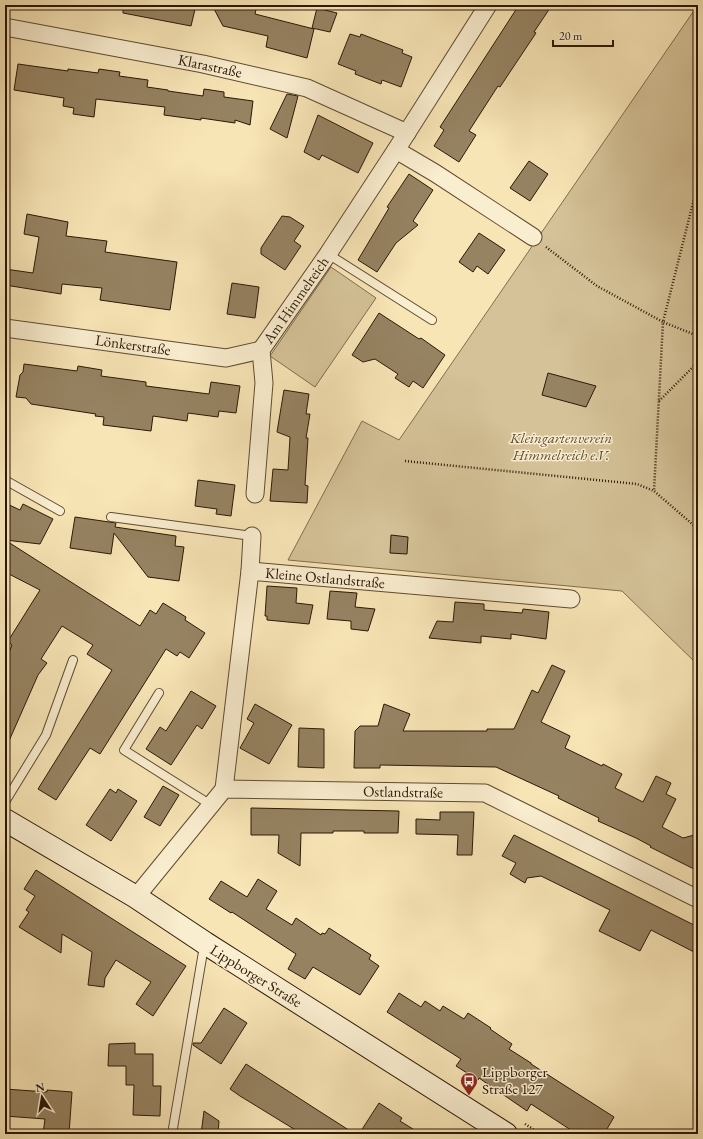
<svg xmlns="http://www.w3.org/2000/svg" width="703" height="1139" viewBox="0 0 703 1139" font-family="'EB Garamond',serif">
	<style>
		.green { fill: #d5c298; stroke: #806d4f }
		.building { fill: #968362; stroke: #2b1806 }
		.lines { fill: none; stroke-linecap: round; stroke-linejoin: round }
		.lane-casing { stroke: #5e4b32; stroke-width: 10 }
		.street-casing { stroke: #5e4b32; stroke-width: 19 }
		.secondary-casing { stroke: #2b1806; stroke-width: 24 }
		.path { stroke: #2b1806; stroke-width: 2.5; stroke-dasharray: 1 2; stroke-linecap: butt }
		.lane { stroke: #faeed0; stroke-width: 8 }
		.street { stroke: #faeed0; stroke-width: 17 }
		.secondary { stroke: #faeed0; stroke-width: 22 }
		.labels { text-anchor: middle; stroke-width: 3; stroke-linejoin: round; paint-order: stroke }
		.street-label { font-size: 15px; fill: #2b1806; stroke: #faeed0 }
		.park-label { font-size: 15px; font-style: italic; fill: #5e4b32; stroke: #faeed0 }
		.poi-label { font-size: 15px; fill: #2b1806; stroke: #faeed0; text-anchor: start }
	</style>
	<rect width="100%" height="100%" fill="#f8e5b6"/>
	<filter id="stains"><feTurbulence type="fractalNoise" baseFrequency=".005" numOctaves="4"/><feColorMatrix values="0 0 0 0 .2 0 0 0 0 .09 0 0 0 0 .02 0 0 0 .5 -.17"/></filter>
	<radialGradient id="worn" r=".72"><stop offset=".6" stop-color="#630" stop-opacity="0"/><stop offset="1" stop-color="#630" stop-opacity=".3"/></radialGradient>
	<g class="green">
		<polygon points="693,12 698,16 698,665 622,591 288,560 362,421 399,440"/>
		<polygon points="331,267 376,298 315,387 270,356"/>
	</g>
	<g class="building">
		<polygon points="123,5 196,5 191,26 123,13"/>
		<polygon points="212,5 257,5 255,14 314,29 307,58 266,47 268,36 223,26"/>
		<polygon points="519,5 552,5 534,32 536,33 500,87 498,86 469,131 476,135 459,162 434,146 444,130 440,127"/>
		<polygon points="317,8 337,13 330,32 312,28"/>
		<polygon points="350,34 360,37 361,34 403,50 402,53 412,57 401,87 382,80 381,84 355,74 356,71 338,64"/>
		<polygon points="18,64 68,71 68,69 98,73 99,69 120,72 119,76 148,80 147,87 168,90 168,91 203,96 204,89 224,92 224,97 253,101 250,125 235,120 235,123 201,118 201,120 164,115 165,107 96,99 94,117 73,114 74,108 63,106 64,98 14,90"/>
		<polygon points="287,94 298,96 287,138 270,129"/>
		<polygon points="318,115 373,143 358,173 322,155 319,160 304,152"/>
		<polygon points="529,161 548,174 530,201 510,188"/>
		<polygon points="409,174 433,190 413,221 418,225 396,243 377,272 358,260 389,208 387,207"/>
		<polygon points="27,214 68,222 66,236 107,241 105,252 177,262 170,310 100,300 102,288 62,284 61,294 5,285 5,269 33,273 39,237 24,234"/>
		<polygon points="282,216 290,217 304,226 294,241 301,246 285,270 261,254 261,248"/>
		<polygon points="479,233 505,250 488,274 477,266 473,272 459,262"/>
		<polygon points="232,283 259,287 255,318 227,314"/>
		<polygon points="379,313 419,339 421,338 445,355 423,388 413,381 409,387 395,378 398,374 375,359 363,362 352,355"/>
		<polygon points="24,364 77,371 78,366 102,370 101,376 146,382 146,386 209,394 211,382 240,386 236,413 219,411 218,417 188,413 187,421 153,416 151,431 103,425 104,417 95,416 96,414 31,404 26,398 16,397 20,375 23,372"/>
		<polygon points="548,373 596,386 586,407 542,395"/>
		<polygon points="284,390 309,394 306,414 310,414 306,438 308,438 305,485 308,486 307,503 270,501 273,469 288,470 290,437 277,432"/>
		<polygon points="198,480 235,485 231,516 216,514 217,509 195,506"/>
		<polygon points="5,503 20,510 23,504 53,519 40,544 5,540"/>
		<polygon points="75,517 116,523 115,527 176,536 175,546 184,547 179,581 148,577 114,533 111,554 70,548"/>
		<polygon points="391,535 408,537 407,554 390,553"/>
		<polygon points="5,540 140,626 150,610 156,614 163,603 186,617 185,620 205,633 189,658 180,652 177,656 166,649 100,754 90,748 56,800 38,789 112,670 87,654 93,645 62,626 41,659 47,663 38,675 5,750 5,662 12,645 8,641 40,590 5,572"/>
		<polygon points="267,586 297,588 296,603 313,605 309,624 267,620 267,616 265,616"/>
		<polygon points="330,591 357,593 355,607 375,609 368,631 351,629 351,621 327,619"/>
		<polygon points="455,602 484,604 484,610 522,613 523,609 549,612 546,639 511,634 511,639 481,636 481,643 429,638 437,621 453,622"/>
		<polygon points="552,665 565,671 541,722 570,736 565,748 602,766 603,764 622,774 615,788 643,802 656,776 671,783 666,794 676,799 662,827 683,838 698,834 698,871 650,847 651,846 636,838 598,821 599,818 558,798 559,796 496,767 380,765 380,768 354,768 355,731 360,726 378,726 384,704 410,714 403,731 487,731 487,729 514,729 532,690 538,693"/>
		<polygon points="191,691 216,706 202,729 197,725 171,765 146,749 160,727 166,731"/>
		<polygon points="255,704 292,725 269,764 240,748 254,723 247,719"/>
		<polygon points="299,728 324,729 324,768 298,767"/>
		<polygon points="163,786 179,795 160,826 144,817"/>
		<polygon points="110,789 116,793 118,789 137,801 111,841 86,825"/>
		<polygon points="251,808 399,811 398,833 364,833 364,831 333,831 333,833 301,833 300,866 278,853 279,835 251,835"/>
		<polygon points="440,812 474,812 472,855 457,855 458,835 416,834 416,819 440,820"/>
		<polygon points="514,835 698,927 698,954 651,930 640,951 599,931 610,910 541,876 527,878 525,883 510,874 516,863 502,856"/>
		<polygon points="36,870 186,966 153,1016 136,1004 151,982 116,960 105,978 104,987 88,985 92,952 62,934 61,953 19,927 29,912 26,910 35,896 24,889"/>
		<polygon points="258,879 277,891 266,909 292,925 296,918 321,935 322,933 325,934 329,928 371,955 369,959 379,966 360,995 313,967 305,979 288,969 296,954 232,912 231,913 209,899 221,881 247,897"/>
		<polygon points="399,993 421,1007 425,1001 440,1011 443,1006 464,1019 468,1013 491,1028 490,1029 512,1044 509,1049 531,1063 531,1064 614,1117 604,1134 577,1134 531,1104 527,1111 479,1078 478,1080 456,1066 461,1059 387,1012"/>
		<polygon points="224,1008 247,1023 221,1064 193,1045 193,1043 201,1043"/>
		<polygon points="135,1043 135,1054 153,1054 153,1086 161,1086 160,1116 133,1115 134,1085 126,1085 126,1066 108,1066 109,1044"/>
		<polygon points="246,1064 319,1111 355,1134 302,1134 240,1096 230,1089"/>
		<polygon points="5,1089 47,1092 47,1090 72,1092 69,1134 43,1134 45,1119 5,1116"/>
		<polygon points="379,1103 402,1118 400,1121 421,1134 359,1134"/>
		<polygon points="204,1111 219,1121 218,1134 201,1134"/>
	</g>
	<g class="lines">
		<defs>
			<g id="lane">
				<polyline points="328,254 432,320"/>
				<polyline points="5,480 60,511"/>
				<polyline points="111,517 252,536"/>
				<polyline points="159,693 124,750 211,805"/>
				<polyline points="5,802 46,735 73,660"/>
				<polyline points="172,1134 204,946"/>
			</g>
			<g id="street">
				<polyline points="5,27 203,64 307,88 407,133"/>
				<polyline points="396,150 435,173 533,237"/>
				<polyline points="5,328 226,358 261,350"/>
				<polyline points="255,494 264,383 261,350 328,254 396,150 488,5"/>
				<polyline points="250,571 252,536"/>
				<polyline points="224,789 250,571 571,599"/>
				<polyline points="136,897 224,789 485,793 698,899"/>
			</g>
			<polyline id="secondary" points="5,820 136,897 205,943 506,1134"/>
		</defs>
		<use href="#lane" class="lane-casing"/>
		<use href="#street" class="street-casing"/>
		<use href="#secondary" class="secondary-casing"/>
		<g class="path">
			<polyline points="698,183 663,322 698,336"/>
			<polyline points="546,247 597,286 663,322 654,491 698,529"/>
			<polyline points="659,401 693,367 698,365"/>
			<polyline points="405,461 637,484 654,491"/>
			<polyline points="525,1124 541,1134"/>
		</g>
		<use href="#lane" class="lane"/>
		<use href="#street" class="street"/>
		<use href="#secondary" class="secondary"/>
	</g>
	<defs>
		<symbol id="bus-pin" viewBox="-11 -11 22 30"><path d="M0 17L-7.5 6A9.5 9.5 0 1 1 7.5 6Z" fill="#8f2418" stroke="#faeed0"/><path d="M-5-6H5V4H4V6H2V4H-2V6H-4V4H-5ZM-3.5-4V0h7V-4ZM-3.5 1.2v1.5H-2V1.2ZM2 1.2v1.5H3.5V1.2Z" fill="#fff"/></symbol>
	</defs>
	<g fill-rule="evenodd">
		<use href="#bus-pin" x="459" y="1071" width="20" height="27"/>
	</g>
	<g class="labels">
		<g class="street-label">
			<text transform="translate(210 66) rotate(12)" y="5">Klarastraße</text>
			<text transform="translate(296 300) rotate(-55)" y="5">Am Himmelreich</text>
			<text transform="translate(133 345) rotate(8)" y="5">Lönkerstraße</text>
			<text transform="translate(325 578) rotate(5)" y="5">Kleine Ostlandstraße</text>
			<text transform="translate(403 792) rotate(1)" y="5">Ostlandstraße</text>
			<text transform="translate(256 976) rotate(32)" y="5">Lippborger Straße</text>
		</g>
		<g class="park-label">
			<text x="561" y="443">Kleingartenverein<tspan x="561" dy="17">Himmelreich e.V.</tspan></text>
		</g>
		<g class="poi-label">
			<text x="482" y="1077">Lippborger<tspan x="482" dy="17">Straße 127</tspan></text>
		</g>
	</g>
	<rect width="703" height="1139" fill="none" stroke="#f8e5b6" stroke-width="20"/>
	<rect x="6" y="6" width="691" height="1127" fill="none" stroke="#2b1806" stroke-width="2"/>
	<rect x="10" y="10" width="683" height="1119" fill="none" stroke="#2b1806"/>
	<g transform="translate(42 1097) rotate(348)" stroke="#faeed0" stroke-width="3" paint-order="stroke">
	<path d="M0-3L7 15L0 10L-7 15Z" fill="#2b1806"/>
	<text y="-6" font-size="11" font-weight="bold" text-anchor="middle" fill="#2b1806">N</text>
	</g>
	<path d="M553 40v6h60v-6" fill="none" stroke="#2b1806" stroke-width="2"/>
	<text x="559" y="40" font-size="12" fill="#2b1806" stroke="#faeed0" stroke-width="3" paint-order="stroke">20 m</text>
	<rect width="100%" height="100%" filter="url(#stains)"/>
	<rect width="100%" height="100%" fill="url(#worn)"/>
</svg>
